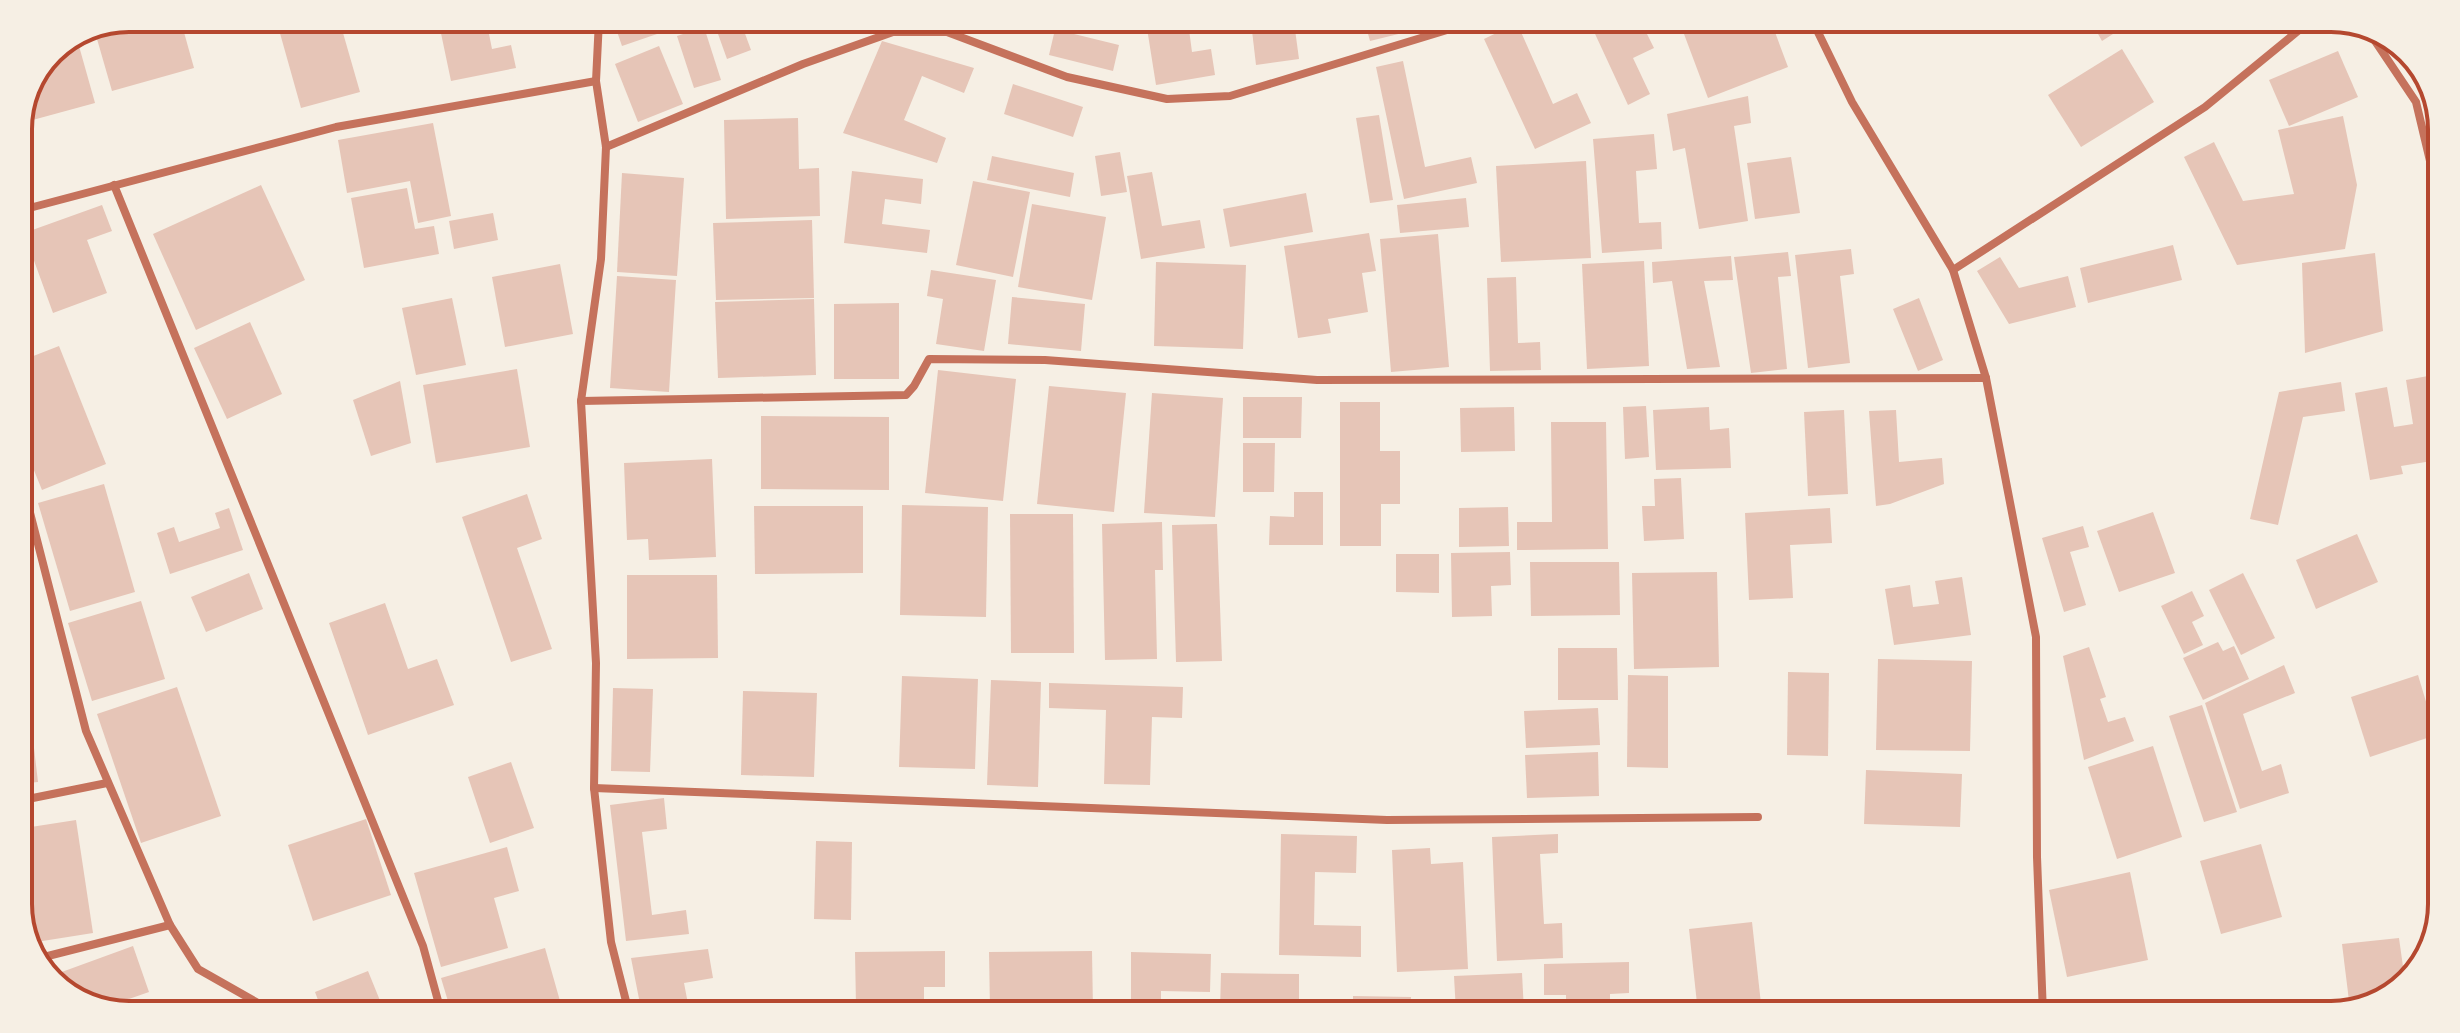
<svg xmlns="http://www.w3.org/2000/svg" width="2460" height="1033" viewBox="0 0 2460 1033" font-family="Manrope,sans-serif">
	<style>
		.building { fill: #e6c5b7 }
		.lines { fill: none; stroke-linecap: round; stroke-linejoin: round }
		.minor { stroke: #c5725c; stroke-width: 8 }
		.rim { fill: none; stroke: #b5482f; stroke-width: 4 }
	</style>
	<rect width="100%" height="100%" fill="#f6efe4"/>
	<g class="building">
		<polygon points="129,18 180,18 194,68 112,91 95,32"/>
		<polygon points="276,19 339,19 360,92 301,108"/>
		<polygon points="438,19 486,19 492,49 511,45 516,68 451,81"/>
		<polygon points="613,20 695,20 695,21 622,46"/>
		<polygon points="713,20 740,20 751,50 727,59"/>
		<polygon points="1057,21 1077,21 1074,34 1119,45 1113,71 1049,55"/>
		<polygon points="1088,22 1128,22 1125,34 1088,25"/>
		<polygon points="1146,22 1188,22 1192,52 1211,49 1215,75 1156,85"/>
		<polygon points="1251,22 1294,22 1299,59 1256,65"/>
		<polygon points="1365,23 1439,23 1439,24 1370,41"/>
		<polygon points="1517,23 1553,104 1577,93 1591,123 1535,149 1484,39"/>
		<polygon points="1590,23 1642,24 1654,48 1633,58 1650,94 1628,105"/>
		<polygon points="1713,24 1772,24 1788,67 1708,98 1684,34"/>
		<polygon points="2093,25 2127,25 2102,41"/>
		<polygon points="704,27 721,80 694,88 677,36"/>
		<polygon points="77,39 95,103 18,124 51,50"/>
		<polygon points="882,41 974,68 964,93 922,76 904,120 946,138 937,163 843,133"/>
		<polygon points="2397,44 2419,62 2435,103 2434,104"/>
		<polygon points="659,46 683,104 638,122 615,64"/>
		<polygon points="2122,49 2154,102 2081,147 2048,95"/>
		<polygon points="2338,51 2358,97 2289,126 2269,80"/>
		<polygon points="1403,61 1425,167 1471,157 1477,183 1404,199 1376,67"/>
		<polygon points="1013,84 1083,107 1073,137 1004,114"/>
		<polygon points="1748,96 1751,123 1734,126 1748,221 1699,229 1685,148 1673,151 1667,114"/>
		<polygon points="1379,115 1393,200 1370,203 1356,118"/>
		<polygon points="2343,116 2357,185 2345,249 2237,265 2184,157 2214,142 2243,201 2294,194 2278,130"/>
		<polygon points="798,118 799,169 819,168 820,216 726,219 724,120"/>
		<polygon points="433,123 451,216 418,223 410,181 347,193 338,140"/>
		<polygon points="1654,134 1657,169 1636,171 1639,223 1661,222 1662,249 1602,253 1593,139"/>
		<polygon points="1120,152 1127,192 1101,196 1095,156"/>
		<polygon points="992,156 1074,173 1070,197 987,180"/>
		<polygon points="1791,157 1800,213 1755,219 1747,163"/>
		<polygon points="1586,161 1591,258 1501,262 1496,166"/>
		<polygon points="852,171 923,179 921,204 885,199 882,224 930,230 927,253 844,243"/>
		<polygon points="1152,172 1162,226 1200,220 1205,248 1141,259 1127,176"/>
		<polygon points="622,173 684,178 677,276 617,272"/>
		<polygon points="973,181 1030,192 1013,277 956,265"/>
		<polygon points="261,185 305,280 196,330 153,234"/>
		<polygon points="407,188 415,229 434,226 439,254 364,268 351,198"/>
		<polygon points="1306,193 1313,232 1230,247 1223,209"/>
		<polygon points="1466,198 1469,227 1400,233 1397,205"/>
		<polygon points="1032,204 1106,217 1092,300 1018,287"/>
		<polygon points="102,205 112,231 87,240 107,293 53,313 24,233"/>
		<polygon points="493,213 498,240 454,249 449,221"/>
		<polygon points="812,220 814,298 716,300 713,223"/>
		<polygon points="1369,233 1376,271 1362,273 1368,312 1328,319 1331,333 1298,338 1284,246"/>
		<polygon points="1438,234 1449,367 1391,372 1380,239"/>
		<polygon points="2173,245 2182,280 2088,303 2080,268"/>
		<polygon points="1851,249 1854,274 1840,276 1850,363 1808,368 1795,255"/>
		<polygon points="1788,252 1791,276 1778,277 1787,369 1751,373 1734,257"/>
		<polygon points="2375,253 2383,331 2305,353 2302,263"/>
		<polygon points="1731,256 1733,280 1704,281 1720,367 1687,369 1672,281 1653,283 1652,262"/>
		<polygon points="2000,257 2019,288 2068,276 2076,307 2009,324 1977,271"/>
		<polygon points="1644,261 1649,366 1587,369 1582,264"/>
		<polygon points="1156,262 1246,265 1243,349 1154,346"/>
		<polygon points="560,264 573,334 505,347 492,277"/>
		<polygon points="931,270 996,280 984,351 936,344 943,299 927,296"/>
		<polygon points="617,276 676,280 669,392 610,388"/>
		<polygon points="1516,277 1518,343 1540,342 1541,370 1490,371 1487,278"/>
		<polygon points="1012,297 1085,304 1081,351 1008,344"/>
		<polygon points="452,298 466,365 416,375 402,308"/>
		<polygon points="1919,298 1943,360 1918,371 1893,309"/>
		<polygon points="814,299 816,375 718,378 715,302"/>
		<polygon points="899,303 899,379 834,379 834,304"/>
		<polygon points="250,322 282,394 227,419 194,348"/>
		<polygon points="59,346 106,464 42,490 18,431 18,362"/>
		<polygon points="517,369 530,447 436,463 423,385"/>
		<polygon points="938,370 1016,379 1003,501 925,493"/>
		<polygon points="2439,374 2438,460 2401,466 2403,474 2370,480 2355,393 2387,387 2394,427 2413,424 2406,380"/>
		<polygon points="400,381 411,443 371,456 353,400"/>
		<polygon points="2341,382 2345,411 2303,417 2278,525 2250,519 2279,392"/>
		<polygon points="1049,386 1126,393 1114,512 1037,504"/>
		<polygon points="1152,393 1223,398 1215,517 1144,513"/>
		<polygon points="1243,397 1302,397 1301,438 1243,438"/>
		<polygon points="1340,402 1380,402 1380,451 1400,451 1400,504 1381,504 1381,546 1340,546"/>
		<polygon points="1646,406 1649,457 1625,459 1623,407"/>
		<polygon points="1514,407 1515,451 1461,452 1460,408"/>
		<polygon points="1709,407 1710,430 1729,428 1731,468 1656,470 1653,410"/>
		<polygon points="1844,410 1848,494 1808,496 1804,412"/>
		<polygon points="1896,410 1899,462 1942,458 1944,484 1890,504 1876,506 1869,411"/>
		<polygon points="761,416 889,417 889,490 761,489"/>
		<polygon points="1551,422 1606,422 1608,549 1517,550 1517,522 1552,522"/>
		<polygon points="1243,443 1275,443 1274,492 1243,492"/>
		<polygon points="712,459 716,557 649,560 648,539 627,540 624,463"/>
		<polygon points="1681,478 1684,539 1644,541 1642,506 1655,506 1654,479"/>
		<polygon points="104,484 135,592 70,611 38,503"/>
		<polygon points="1294,492 1323,492 1323,545 1269,545 1270,516 1294,517"/>
		<polygon points="527,494 542,539 517,548 552,649 511,662 462,517"/>
		<polygon points="902,505 988,507 986,617 900,615"/>
		<polygon points="754,506 863,506 863,573 755,574"/>
		<polygon points="1508,507 1509,546 1459,547 1459,508"/>
		<polygon points="229,508 243,550 170,574 157,533 174,527 179,542 220,528 215,513"/>
		<polygon points="1830,508 1832,543 1790,545 1793,598 1749,600 1745,513"/>
		<polygon points="2153,512 2175,573 2119,592 2097,531"/>
		<polygon points="1010,514 1073,514 1074,653 1011,653"/>
		<polygon points="1162,522 1163,570 1155,570 1157,659 1105,660 1102,524"/>
		<polygon points="1217,524 1222,661 1176,662 1172,525"/>
		<polygon points="2083,526 2089,547 2070,552 2086,605 2064,612 2042,538"/>
		<polygon points="2357,534 2378,582 2316,609 2296,560"/>
		<polygon points="1510,552 1511,585 1491,586 1492,616 1452,617 1451,553"/>
		<polygon points="1396,554 1439,554 1439,593 1396,592"/>
		<polygon points="1530,562 1619,562 1620,615 1531,616"/>
		<polygon points="1717,572 1719,667 1634,669 1632,573"/>
		<polygon points="249,573 263,609 206,632 191,597"/>
		<polygon points="2243,573 2275,638 2241,655 2209,590"/>
		<polygon points="627,575 717,575 718,658 627,659"/>
		<polygon points="1962,577 1971,635 1894,645 1885,589 1910,585 1913,607 1939,604 1935,581"/>
		<polygon points="2192,591 2204,616 2192,622 2203,645 2184,654 2161,606"/>
		<polygon points="141,601 165,679 92,701 68,623"/>
		<polygon points="385,603 408,669 437,659 454,705 368,735 329,623"/>
		<polygon points="2218,642 2223,651 2234,646 2249,679 2203,700 2183,658"/>
		<polygon points="2089,647 2106,697 2100,699 2108,722 2125,717 2134,741 2084,760 2063,656"/>
		<polygon points="1558,648 1617,648 1618,700 1558,700"/>
		<polygon points="1878,659 1972,661 1970,751 1876,750"/>
		<polygon points="2284,665 2295,693 2243,714 2262,771 2281,764 2289,793 2240,809 2205,703"/>
		<polygon points="1788,672 1829,673 1828,756 1787,755"/>
		<polygon points="1628,675 1668,676 1668,768 1627,767"/>
		<polygon points="2418,675 2436,735 2370,757 2351,697"/>
		<polygon points="902,676 978,679 975,769 899,767"/>
		<polygon points="26,679 38,782 18,784 18,680"/>
		<polygon points="991,680 1041,682 1038,787 987,785"/>
		<polygon points="1049,683 1183,687 1182,718 1152,717 1150,785 1104,784 1106,710 1049,708"/>
		<polygon points="177,687 221,816 141,843 97,714"/>
		<polygon points="613,688 653,689 650,772 611,771"/>
		<polygon points="743,691 817,693 814,777 741,775"/>
		<polygon points="2202,705 2237,812 2204,822 2169,716"/>
		<polygon points="1598,708 1600,745 1526,748 1524,711"/>
		<polygon points="2153,746 2182,837 2117,859 2088,767"/>
		<polygon points="1598,752 1599,796 1527,798 1525,755"/>
		<polygon points="511,762 534,828 490,843 468,777"/>
		<polygon points="1866,770 1962,774 1960,827 1864,824"/>
		<polygon points="664,798 667,829 642,832 652,915 686,910 689,934 626,941 610,805"/>
		<polygon points="366,819 391,895 313,921 288,845"/>
		<polygon points="76,820 93,933 30,943 18,912 18,829"/>
		<polygon points="1281,834 1357,836 1356,873 1315,872 1314,925 1361,926 1361,957 1279,955"/>
		<polygon points="1558,834 1558,853 1540,854 1544,924 1562,923 1563,958 1497,961 1492,837"/>
		<polygon points="816,841 852,842 851,920 814,919"/>
		<polygon points="2261,844 2282,917 2221,934 2200,861"/>
		<polygon points="507,847 519,891 494,898 508,948 441,967 414,873"/>
		<polygon points="1430,848 1431,864 1463,862 1468,969 1397,972 1392,850"/>
		<polygon points="2130,872 2148,960 2067,977 2049,890"/>
		<polygon points="1752,922 1762,1013 1698,1013 1689,929"/>
		<polygon points="2399,938 2405,981 2393,996 2350,1009 2342,944"/>
		<polygon points="133,946 149,992 106,1007 87,1007 48,977"/>
		<polygon points="545,948 562,1008 450,1008 441,978"/>
		<polygon points="708,949 713,978 684,983 689,1009 641,1009 631,958"/>
		<polygon points="945,951 945,987 924,987 924,1006 856,1006 855,952"/>
		<polygon points="1092,951 1093,1010 990,1010 989,952"/>
		<polygon points="1131,952 1211,954 1210,992 1161,991 1161,1011 1131,1011"/>
		<polygon points="1629,962 1629,993 1610,994 1610,1012 1566,1012 1566,995 1544,995 1544,964"/>
		<polygon points="368,971 383,1008 321,1008 315,992"/>
		<polygon points="1221,973 1299,974 1299,1011 1220,1011"/>
		<polygon points="1522,973 1524,1012 1456,1012 1454,976"/>
		<polygon points="1353,996 1411,997 1410,1012 1353,1011"/>
		<polygon points="1886,1001 1887,1013 1856,1013 1856,1004"/>
	</g>
	<g class="lines">
		<g class="minor">
			<polyline points="599,20 596,81 606,147 601,259 581,401 596,663 594,788 611,942 628,1009"/>
			<polyline points="1814,24 1852,102 1953,270 1986,378 2036,637 2037,857 2043,1014"/>
			<polyline points="2365,26 2416,102 2441,207"/>
			<polyline points="606,147 803,64 893,32 947,32 1067,77 1167,99 1230,96 1470,23"/>
			<polyline points="114,185 423,946 440,1008"/>
			<polyline points="18,211 336,127 596,81"/>
			<polyline points="1953,270 2205,107 2304,26"/>
			<polyline points="581,401 906,395 914,386 929,359 1045,360 1317,380 1986,378"/>
			<polyline points="18,466 86,731 170,925 198,969 265,1007"/>
			<polyline points="594,788 1387,820 1758,817"/>
			<polyline points="18,801 107,783"/>
			<polyline points="36,959 170,925"/>
		</g>
	</g>
	<path d="M0 0H2460V1033H0ZM129 32H2331A97 97 0 0 1 2428 129V904A97 97 0 0 1 2331 1001H129A97 97 0 0 1 32 904V129A97 97 0 0 1 129 32Z" fill="#f6efe4" fill-rule="evenodd"/>
	<path class="rim" d="M129 32H2331A97 97 0 0 1 2428 129V904A97 97 0 0 1 2331 1001H129A97 97 0 0 1 32 904V129A97 97 0 0 1 129 32Z"/>
</svg>
